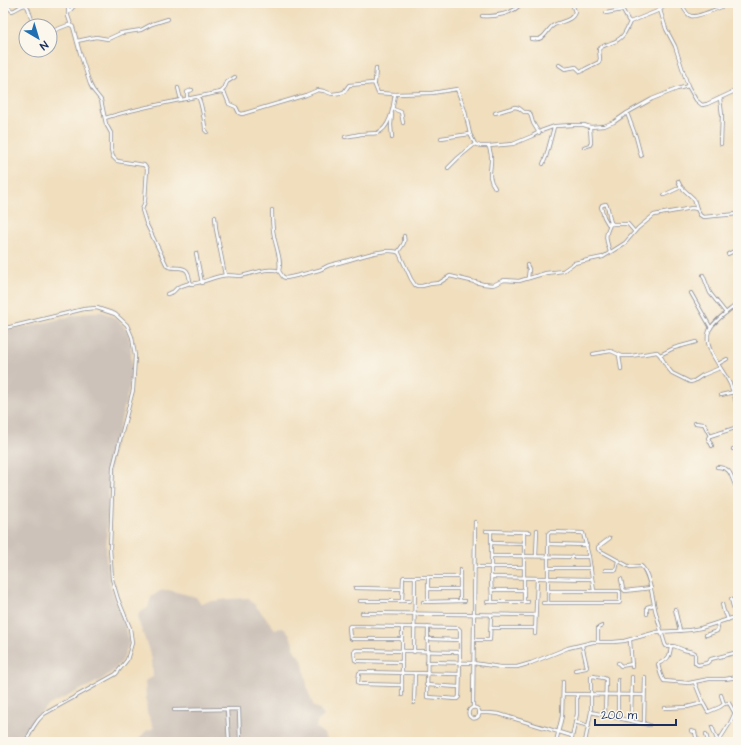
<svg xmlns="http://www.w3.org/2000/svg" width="741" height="745" viewBox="0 0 741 745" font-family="'Architects Daughter',sans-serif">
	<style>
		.industrial { fill: #cdc2b9 }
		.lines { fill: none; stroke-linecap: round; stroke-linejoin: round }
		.minor-casing { stroke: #86868e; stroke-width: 4 }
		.minor { stroke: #fff; stroke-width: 2.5 }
	</style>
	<rect width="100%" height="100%" fill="#fbf7ec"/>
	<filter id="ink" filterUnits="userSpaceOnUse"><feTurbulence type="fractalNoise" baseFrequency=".025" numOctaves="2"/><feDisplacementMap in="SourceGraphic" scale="8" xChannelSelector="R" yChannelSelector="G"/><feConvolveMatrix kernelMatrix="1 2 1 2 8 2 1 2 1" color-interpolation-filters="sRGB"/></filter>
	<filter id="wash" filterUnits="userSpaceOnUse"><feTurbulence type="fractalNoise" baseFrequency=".012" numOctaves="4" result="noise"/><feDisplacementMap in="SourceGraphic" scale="16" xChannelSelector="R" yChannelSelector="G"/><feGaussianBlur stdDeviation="0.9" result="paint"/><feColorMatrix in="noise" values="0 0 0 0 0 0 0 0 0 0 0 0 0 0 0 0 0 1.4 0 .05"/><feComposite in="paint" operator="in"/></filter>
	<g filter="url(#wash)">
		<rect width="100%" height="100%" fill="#f0debd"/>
		<g class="industrial">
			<polygon points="90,312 103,312 115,318 122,324 128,333 131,346 132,376 111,460 109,484 106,558 110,584 125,627 129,643 125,653 122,661 113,671 101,680 49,705 34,719 21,742 3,742 3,330 30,326"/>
			<polygon points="168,590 196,597 200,603 229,599 249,598 275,629 283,628 289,633 292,641 295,652 302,659 308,691 314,707 319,709 324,716 317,722 316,728 324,734 329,742 137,742 146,731 154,728 147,712 145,681 153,677 152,659 138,620 139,613 148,608 151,597 160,591"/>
		</g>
	</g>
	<g filter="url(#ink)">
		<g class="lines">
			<defs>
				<g id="minor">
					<path d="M8 3 9 8 12 11C17 10 20 5 26 5L28 8 34 26"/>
					<polyline points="68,3 68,16 71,25"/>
					<polyline points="371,3 374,3"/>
					<polyline points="619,3 628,20 630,22 660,10"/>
					<polyline points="670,3 664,6 660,10 666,29 675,46 688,86 696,100 702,105 707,104 735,91 738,91"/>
					<path d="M681 3C683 6 686 15 691 16 698 18 723 6 731 3"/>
					<polyline points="68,13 74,6"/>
					<polyline points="606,13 622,10"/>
					<path d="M482 16C493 17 515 14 521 3"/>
					<path d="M50 32 68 25H71L73 27 80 53 90 84 93 90 101 100 106 124 111 133V149L112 154 113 157 117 161 144 165 147 169 145 201 142 210 146 223 167 266C173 270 182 265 187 271 190 275 189 280 191 284 202 283 211 278 221 276 228 274 233 276 240 276 253 274 266 267 279 271L283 277 286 278C297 276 308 273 319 270 323 269 326 266 330 265 334 264 338 263 342 262 354 259 389 246 399 253L411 279 415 285 417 286H422L430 284 439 283 450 276 483 284 493 285 504 280 519 281 546 273 563 271 574 263 603 257 625 243 638 228 654 215 692 208 697 209 700 215 703 217 738 214"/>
					<path d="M531 39C535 39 538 40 541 38 547 35 548 28 554 25 562 21 572 21 575 12L572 3"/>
					<polyline points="77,41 96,37 108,39 121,33 141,30 152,24 168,19"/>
					<path d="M559 65 565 69 576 67 581 72 585 69 599 62 600 59 599 49C602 46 606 45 611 43 623 39 625 33 630 22"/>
					<polyline points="375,83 376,68"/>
					<polyline points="178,88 181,100"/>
					<polyline points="221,92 224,89 227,82 235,77"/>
					<path d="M198 97C201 101 205 123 205 130L207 132"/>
					<polyline points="720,98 722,115 721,144"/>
					<polyline points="187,99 187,92 192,90"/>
					<polyline points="393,109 401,112 403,123"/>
					<polyline points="495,113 515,107 519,108 524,112 528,112 530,113 533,123 539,133"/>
					<polyline points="627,113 636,137 641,156"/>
					<polyline points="392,114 391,125 392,138"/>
					<path d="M105 118C143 106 182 100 221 92L225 94 229 104 236 107 239 113 242 114 306 95 318 90 324 91 332 94 340 93 344 92 349 85 374 83 378 93 395 94 432 93 457 89 465 111 470 134 475 144 480 146H489L513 144 532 136 541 131 555 126 574 125H584L590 127 604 126 614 122 627 113 652 99 677 89 688 86"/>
					<path d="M345 137C350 136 356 135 361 134 366 133 372 134 377 133 391 128 393 106 395 94"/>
					<polyline points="441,138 470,134"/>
					<path d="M489 146C489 149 491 153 491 156 492 169 486 176 495 188"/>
					<polyline points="584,147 590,145 591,143 590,127"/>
					<polyline points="543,164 546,157 554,127"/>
					<polyline points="448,168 458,158 475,144"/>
					<polyline points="678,181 681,187"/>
					<polyline points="664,195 681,187 694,199 697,209"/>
					<path d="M272 210C272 218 272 227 274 236 276 248 282 260 279 271"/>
					<polyline points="215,217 216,229 225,275"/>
					<path d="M611 223 608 224 604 217 601 207 602 205 606 204C610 211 608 218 612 224"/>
					<polyline points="612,224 628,224 634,231"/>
					<path d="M398 252C401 247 406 243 404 236"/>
					<path d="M610 252C606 239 604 236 611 223L612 224"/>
					<polyline points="196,253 202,283"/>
					<polyline points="728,254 738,249"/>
					<polyline points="527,265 529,269 528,278"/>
					<polyline points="703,275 710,293 726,313"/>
					<polyline points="691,293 711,328"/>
					<polyline points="167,294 173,292 178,287 190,283"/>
					<path d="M738 303C729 311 713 321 709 331 702 348 724 370 730 384 734 393 736 402 738 411"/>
					<path d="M3 328 10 327 84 309 97 308 115 314 127 325 132 337 135 356 133 390 113 467 110 548 112 579 118 599 130 628 132 643 127 660 116 674 44 714C35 722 31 731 26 742"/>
					<polyline points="593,354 611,351 622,356 631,356 657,352 660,355 667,367 672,373 690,382 694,381 703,375 720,368"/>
					<polyline points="619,355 621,369"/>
					<polyline points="660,355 674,348 696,342"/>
					<polyline points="718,364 727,359"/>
					<polyline points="721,395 734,392"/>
					<polyline points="695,423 704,424 710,436"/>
					<polyline points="712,446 708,438 710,436 738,427"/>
					<polyline points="733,449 738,448"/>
					<path d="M717 467C735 468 729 479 738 489"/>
					<polyline points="486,531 530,532"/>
					<polyline points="491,532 491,577 492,602"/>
					<polyline points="524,532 524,602"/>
					<path d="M610 538 598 547V549L599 550 630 567 641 566C650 572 653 603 656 613 659 624 662 634 665 644L666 646 668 647 674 646 684 650 693 652 695 653V663L698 665 707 663 711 659 738 652"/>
					<polyline points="491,543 524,544"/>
					<polyline points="549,544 587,545"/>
					<polyline points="491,556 589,557"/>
					<polyline points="536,556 537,530"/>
					<polyline points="475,567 524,567"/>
					<polyline points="548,568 591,568"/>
					<polyline points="605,570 616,570 618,561"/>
					<polyline points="428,577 428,602"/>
					<polyline points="491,577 591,579"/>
					<polyline points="621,579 623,589 625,591 651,588"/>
					<polyline points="355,588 403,589"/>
					<polyline points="428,589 460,589"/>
					<polyline points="492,590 524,590"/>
					<polyline points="731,599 736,618"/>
					<polyline points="360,601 409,601"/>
					<polyline points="402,601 403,578 404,577 460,577"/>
					<polyline points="460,601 460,570"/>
					<polyline points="423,602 465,601"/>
					<polyline points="487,602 528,602"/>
					<polyline points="548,602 548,534 550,532 583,533 589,557 594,591"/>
					<polyline points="543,603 619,603 620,602 620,592 619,591 548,591"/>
					<polyline points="722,604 724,612 726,614 728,620"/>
					<polyline points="675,609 680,631"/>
					<polyline points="362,613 535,615"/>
					<polyline points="647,614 647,607 654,605"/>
					<polyline points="491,628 534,628"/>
					<polyline points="535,634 537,578"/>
					<polyline points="706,635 717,631 718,628 717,623"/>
					<path d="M402 639H352L350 638 349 627 350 626 458 628 460 630C460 652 460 675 459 697L457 699 427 697 428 627"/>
					<polyline points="427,639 460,640"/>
					<polyline points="474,640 490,640 491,615"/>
					<polyline points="630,640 632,667"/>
					<polyline points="598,642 598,628 602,626"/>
					<path d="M671 646C670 658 668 659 658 664 659 669 661 677 664 681L689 683 709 679H725L738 677"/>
					<polyline points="414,652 415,577"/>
					<polyline points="402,662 357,661 355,660 354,652 356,650 460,652"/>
					<polyline points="427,662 473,663 500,667 517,667 531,663 568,648 593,642 613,642 624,641 657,632 677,631 690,630 701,628 732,618 738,619"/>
					<polyline points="618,663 621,666 632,664"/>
					<polyline points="575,670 586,668 587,667 582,645"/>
					<polyline points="695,683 703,703"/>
					<polyline points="402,685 359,684 358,682 359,673 361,672 459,674"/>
					<polyline points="426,685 459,687"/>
					<polyline points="563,694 644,695"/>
					<polyline points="402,695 402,627"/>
					<polyline points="721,695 724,704 729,703 734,712"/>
					<polyline points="414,703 415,673"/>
					<polyline points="473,707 475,522"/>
					<circle cx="474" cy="713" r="5.5"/>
					<polyline points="665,708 687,707 703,703 708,712 720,707 724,704"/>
					<polyline points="227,709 229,742"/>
					<polyline points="174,710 239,709 240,742"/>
					<polyline points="591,712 649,725"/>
					<polyline points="479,713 489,713 499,714 572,736"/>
					<polyline points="618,718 618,680"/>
					<polyline points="631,721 632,677"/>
					<polyline points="575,722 589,726"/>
					<polyline points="644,723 645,677"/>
					<polyline points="712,727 718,742"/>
					<polyline points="691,731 695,732 696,737 700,742"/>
					<polyline points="706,734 708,742"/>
					<polyline points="556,742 562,716 563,682"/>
					<polyline points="571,742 577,714 577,694"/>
					<polyline points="585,742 591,712 591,677 593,676 604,678 606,679 605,715"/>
					<polyline points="652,742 656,742"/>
					<polyline points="718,742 730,723 738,706"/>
				</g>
			</defs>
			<use href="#minor" class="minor-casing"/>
			<use href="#minor" class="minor"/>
		</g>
	</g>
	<rect width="741" height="745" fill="none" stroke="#fbf7ec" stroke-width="16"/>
	<g transform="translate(38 38) rotate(142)"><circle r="19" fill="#fbf7ec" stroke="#a1a7b3"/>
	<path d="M0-3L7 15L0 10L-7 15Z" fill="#1f6fb2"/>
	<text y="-6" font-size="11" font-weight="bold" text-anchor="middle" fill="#1b2f5e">N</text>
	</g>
	<path d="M595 719v6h81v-6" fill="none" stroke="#1b2f5e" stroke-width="2"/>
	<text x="601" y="719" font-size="12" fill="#1b2f5e" stroke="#fbf7ec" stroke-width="3" paint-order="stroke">200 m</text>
</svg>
